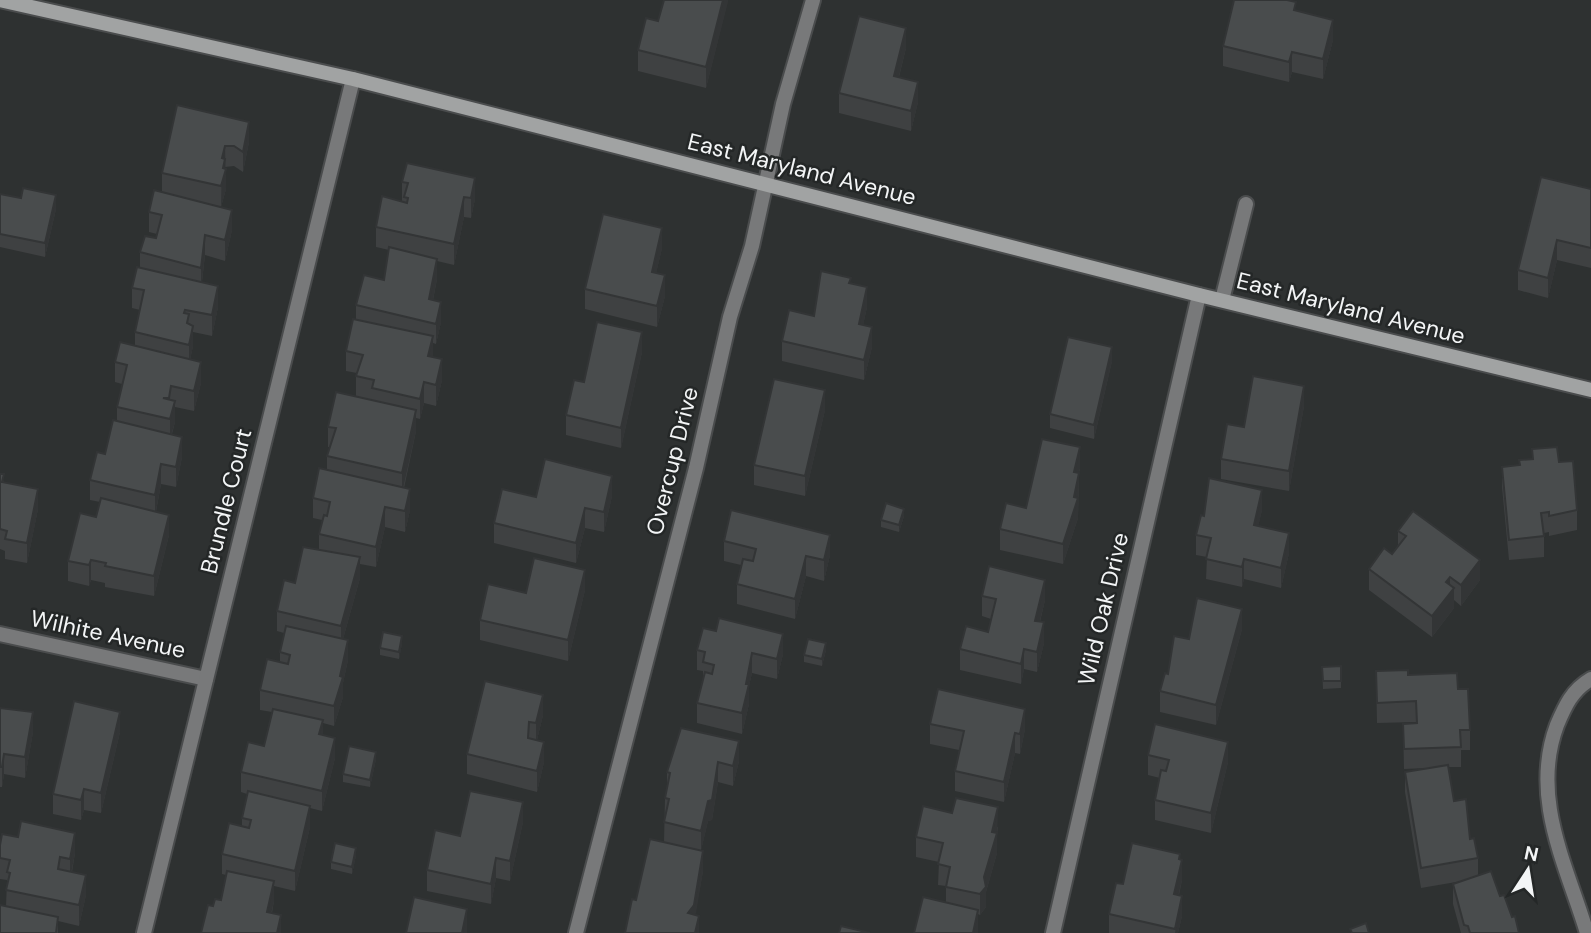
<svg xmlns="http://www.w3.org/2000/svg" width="1591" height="933" viewBox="0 0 1591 933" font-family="'DM Sans',sans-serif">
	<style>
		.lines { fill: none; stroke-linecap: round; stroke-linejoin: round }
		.street-casing { stroke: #4a4c4d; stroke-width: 18 }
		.secondary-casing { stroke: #4a4c4d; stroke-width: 18 }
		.street { stroke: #78797a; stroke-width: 14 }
		.secondary { stroke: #a1a3a3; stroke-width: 14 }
		.wall { fill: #3f4142 }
		.shaded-wall { fill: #333536 }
		.building { fill: #494c4d; stroke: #333536; stroke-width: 2 }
		.labels { text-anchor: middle; stroke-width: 5; stroke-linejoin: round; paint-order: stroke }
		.street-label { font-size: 23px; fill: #f3f5f6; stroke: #242727 }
	</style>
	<rect width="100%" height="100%" fill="#2e3131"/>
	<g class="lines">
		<defs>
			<g id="street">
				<polyline points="1222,300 1246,204"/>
				<polyline points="0,634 206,679"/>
				<polyline points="144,933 353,79"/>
				<polyline points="576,933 696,468 730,317 752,246 783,104 813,0"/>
				<polyline points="1053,933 1199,295"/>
				<path d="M1587 933C1566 864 1530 797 1557 725 1565 706 1572 690 1591 679"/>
			</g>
			<polyline id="secondary" points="0,0 353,79 1199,295 1591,390"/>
		</defs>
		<use href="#street" class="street-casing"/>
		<use href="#secondary" class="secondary-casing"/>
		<use href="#street" class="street"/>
		<use href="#secondary" class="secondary"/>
	</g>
	<g class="wall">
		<polygon points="728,0 706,88 638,71 638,50 658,21"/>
		<polygon points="1333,40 1323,79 1292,72 1289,82 1223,66 1223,46"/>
		<polygon points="906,48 899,77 918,102 911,131 839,113 839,93"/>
		<polygon points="177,105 249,142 243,172 234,166 225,167 226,189 221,207 232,230 225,261 205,255 202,282 218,307 212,336 193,332 193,346 190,360 201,383 194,411 175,407 175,422 172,434 182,457 176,487 161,484 156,512 169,535 154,596 105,587 105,583 91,580 89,586 68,581 68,561 96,517 100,502 90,500 90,480 105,454 117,421 117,407 122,384 115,382 115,362 135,346 135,332 140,310 132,308 132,288 140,267 140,252 156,238 157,234 149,232 149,212 162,192 162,173"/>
		<polygon points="402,182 475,199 471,218 464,217 454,265 437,261 437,279 433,300 441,322 436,344 433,343 432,357 442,380 436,406 424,403 420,419 416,418 416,431 404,488 410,510 405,532 385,527 376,567 360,564 360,578 343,639 348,660 343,683 343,697 334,726 323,723 323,735 335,758 322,811 310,808 310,827 295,891 274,886 274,901 272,913 281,933 213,906 221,900 226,875 222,874 222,854 242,826 242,818 247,794 241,792 241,772 264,746 272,712 260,710 260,690 280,662 280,652 284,633 277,631 277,611 295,583 319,550 319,534 322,520 313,518 313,498 327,470 327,456 330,447 328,447 328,427 356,397 356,376 357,373 346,371 346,351 356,320 356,305 384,280 389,250 376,247 376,227 402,201"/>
		<polygon points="1591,189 1591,268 1557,260 1548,298 1518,290 1518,270"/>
		<polygon points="0,194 56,209 45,257 0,247"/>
		<polygon points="662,248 656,273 665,296 657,327 585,309 585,289"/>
		<polygon points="851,284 867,307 863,325 872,347 864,380 782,361 782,341 814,316"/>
		<polygon points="642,352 621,448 566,435 566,415 584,382"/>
		<polygon points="1112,361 1094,439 1050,428 1050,414"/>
		<polygon points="1304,406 1289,491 1221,479 1221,459 1244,427"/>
		<polygon points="825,410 805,496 754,485 754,465"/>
		<polygon points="1532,449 1559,462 1577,510 1577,530 1549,536 1549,532 1544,533 1544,557 1509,560 1502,487 1502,467 1519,465 1532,459"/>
		<polygon points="1080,468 1079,473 1078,518 1063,564 1000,550 1000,529 1026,508"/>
		<polygon points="0,474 4,482 38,509 27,563 5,559 5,551 0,549"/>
		<polygon points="612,496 604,532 585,528 576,563 494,543 494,523 536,497"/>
		<polygon points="1262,510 1258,526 1289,553 1281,588 1244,579 1242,587 1206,579 1207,557 1196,555 1196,535 1204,516"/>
		<polygon points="904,516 899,532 881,527 881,520"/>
		<polygon points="1398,531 1480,580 1461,606 1454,600 1454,608 1432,637 1369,590 1369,569 1392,554 1398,545"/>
		<polygon points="724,541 830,555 824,581 806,576 795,619 737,604 737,584 741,565 724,561"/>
		<polygon points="585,590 568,661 480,640 480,620"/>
		<polygon points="982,596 1045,600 1040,622 1044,643 1037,672 1024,669 1021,684 960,670 960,649 988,632 991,619 982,616"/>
		<polygon points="1242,629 1216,725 1160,712 1160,691 1189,639"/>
		<polygon points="402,643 399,659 380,655 380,648"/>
		<polygon points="697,650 783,654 777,679 752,673 749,686 749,704 742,734 697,723 697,703 703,682 703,671 697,670"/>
		<polygon points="826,650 822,666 804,662 804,655"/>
		<polygon points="1341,666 1341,688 1323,689 1322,667"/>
		<polygon points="1376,671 1408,675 1458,689 1470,730 1470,750 1461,750 1461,767 1449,767 1454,801 1478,858 1478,876 1500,896 1512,917 1519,933 1461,933 1453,904 1453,884 1462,881 1421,888 1405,792 1405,772 1427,768 1404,769 1403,724 1416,723 1416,722 1377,723"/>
		<polygon points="0,708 33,732 25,778 4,774 2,787 0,787"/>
		<polygon points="543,715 537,740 544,762 537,792 467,774 467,754"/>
		<polygon points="930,724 1025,729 1020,754 1015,753 1004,802 955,791 955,771 959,750 930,744"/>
		<polygon points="681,728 739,761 733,786 718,782 712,820 708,821 701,850 703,871 695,915 699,933 636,900 664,842 665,798 667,788 667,772"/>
		<polygon points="120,732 101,813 84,810 81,820 53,814 53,794"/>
		<polygon points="1148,755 1228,762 1211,833 1155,820 1155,800 1160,778 1148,775"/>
		<polygon points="376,759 370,787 343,782 343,774"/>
		<polygon points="523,822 510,881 496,878 491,904 427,891 427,870 460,836"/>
		<polygon points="998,827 997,834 997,853 986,892 986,907 980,915 978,914 978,931 946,903 946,886 938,885 939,862 916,857 916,837"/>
		<polygon points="0,845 75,853 72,872 86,895 79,926 58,921 58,933 6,906 7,880 0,879"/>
		<polygon points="356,855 352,874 331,869 331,862"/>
		<polygon points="1180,859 1182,880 1179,895 1182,916 1178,933 1109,933 1109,914 1123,884"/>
	</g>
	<g class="shaded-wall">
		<polygon points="723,0 728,0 728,2 706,88 706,67"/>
		<polygon points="1333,20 1333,40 1323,79 1323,59"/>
		<polygon points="906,28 906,48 894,96 894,76"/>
		<polygon points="1292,52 1292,72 1289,82 1289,62"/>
		<polygon points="918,82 918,102 911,131 911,111"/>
		<polygon points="249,122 249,142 243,172 243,152"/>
		<polygon points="225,146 226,189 221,207 222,158"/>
		<polygon points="475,178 475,199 471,218 471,198"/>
		<polygon points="56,195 56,209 45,257 45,243"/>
		<polygon points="464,197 464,217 454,265 454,244"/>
		<polygon points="232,210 232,230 225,261 225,240"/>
		<polygon points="662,228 662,248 652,292 652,272"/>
		<polygon points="205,235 205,255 201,289 201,268"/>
		<polygon points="1557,240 1557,260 1548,298 1548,278"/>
		<polygon points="437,259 437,279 429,319 429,299"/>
		<polygon points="665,275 665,296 657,327 657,306"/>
		<polygon points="218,286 218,307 212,336 212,315"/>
		<polygon points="867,287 867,307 859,344 859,324"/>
		<polygon points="441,302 441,322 436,344 436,324"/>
		<polygon points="193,326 193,346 189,365 189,345"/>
		<polygon points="872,327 872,347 864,380 864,360"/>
		<polygon points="642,332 642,352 621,448 621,428"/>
		<polygon points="433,336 433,356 428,356"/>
		<polygon points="1112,347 1112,361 1094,439 1094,425"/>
		<polygon points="442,359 442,380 436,406 436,385"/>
		<polygon points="201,362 201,383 194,411 194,391"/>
		<polygon points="424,382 424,403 420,419 420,399"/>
		<polygon points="1304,386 1304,406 1289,491 1289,471"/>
		<polygon points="825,390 825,410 805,496 805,476"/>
		<polygon points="175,401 175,422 170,439 170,419"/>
		<polygon points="416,410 416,431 402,493 402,473"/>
		<polygon points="182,437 182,457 176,487 176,467"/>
		<polygon points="1080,447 1080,468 1074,492 1074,472"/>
		<polygon points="161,464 161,484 155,516 155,495"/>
		<polygon points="1079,473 1078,518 1063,564 1063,544"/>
		<polygon points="612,476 612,496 604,532 604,512"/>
		<polygon points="38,489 38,509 27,563 27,543"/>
		<polygon points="410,489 410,510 405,532 405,511"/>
		<polygon points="1262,490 1262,510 1254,545 1254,525"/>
		<polygon points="385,507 385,527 376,567 376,547"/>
		<polygon points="585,508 585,528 576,563 576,543"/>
		<polygon points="904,509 904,516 899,532 899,525"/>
		<polygon points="169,515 169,535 154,596 154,576"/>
		<polygon points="1289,533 1289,553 1281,588 1281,568"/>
		<polygon points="830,535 830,555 824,581 824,560"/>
		<polygon points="806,556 806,576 795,619 795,599"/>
		<polygon points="360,557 360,578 341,646 341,626"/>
		<polygon points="1244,559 1244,579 1242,587 1242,567"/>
		<polygon points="91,560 91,580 89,586 89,565"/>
		<polygon points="1480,560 1480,580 1461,606 1461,585"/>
		<polygon points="585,570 585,590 568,661 568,640"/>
		<polygon points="1450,577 1450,592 1454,588 1454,608 1432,637 1432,616 1446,582"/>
		<polygon points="1045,580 1045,600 1035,641 1035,621"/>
		<polygon points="1242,609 1242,629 1216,725 1216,705"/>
		<polygon points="1044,622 1044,643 1037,672 1037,652"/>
		<polygon points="783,634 783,654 777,679 777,659"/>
		<polygon points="402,636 402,643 399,659 399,652"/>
		<polygon points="348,640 348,660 343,683 343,697 334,726 334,706"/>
		<polygon points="826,643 826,650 822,666 822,659"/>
		<polygon points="1024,649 1024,669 1021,684 1021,664"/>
		<polygon points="752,653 752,673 749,686 749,704 742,734 742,713"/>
		<polygon points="543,695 543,715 536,744 536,723"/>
		<polygon points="1025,709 1025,729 1020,754 1020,734"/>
		<polygon points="33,712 33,732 25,778 25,757"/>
		<polygon points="120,712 120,732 101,813 101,793"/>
		<polygon points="323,720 323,740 319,734"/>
		<polygon points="1015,733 1015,753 1004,802 1004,782"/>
		<polygon points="335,738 335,758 322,811 322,791"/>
		<polygon points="739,741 739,761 733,786 733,766"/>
		<polygon points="544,742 544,762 537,792 537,771"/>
		<polygon points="1228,742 1228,762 1211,833 1211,813"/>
		<polygon points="376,752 376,759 370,787 370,780"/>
		<polygon points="4,754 4,774 2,787 2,767"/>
		<polygon points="718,762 718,782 712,820 708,821 701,851 701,831"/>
		<polygon points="84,789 84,810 81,820 81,800"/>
		<polygon points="523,802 523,822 510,881 510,861"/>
		<polygon points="310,806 310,827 295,891 295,871"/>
		<polygon points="998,807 997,853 986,892 986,907 980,915 980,894"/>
		<polygon points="75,833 75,853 70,879 70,859"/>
		<polygon points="356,848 356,855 352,874 352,867"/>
		<polygon points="703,851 703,871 694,926 688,913"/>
		<polygon points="1180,854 1180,868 1182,860 1182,880 1174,914 1174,894"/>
		<polygon points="496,858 496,878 491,904 491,884"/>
		<polygon points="86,875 86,895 79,926 79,905"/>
		<polygon points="274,881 274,901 267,932 267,912"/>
		<polygon points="1182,896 1182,916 1178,933 1175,933"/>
		<polygon points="467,909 467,933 462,933"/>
		<polygon points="978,910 978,933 973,933"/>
		<polygon points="281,915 281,933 277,933"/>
		<polygon points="699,916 699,933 695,933"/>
	</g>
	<g class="building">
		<polygon points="664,0 723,0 706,67 638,50 646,18 658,21"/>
		<polygon points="1234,0 1287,0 1296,2 1294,10 1333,20 1323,59 1292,52 1289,62 1223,46"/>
		<polygon points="859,16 906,28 894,76 918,82 911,111 839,93"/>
		<polygon points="177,105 249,122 243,152 234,146 225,146 222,158 225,159 223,168 226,169 221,186 162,173"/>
		<polygon points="407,163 475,178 471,198 464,197 454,244 376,227 382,196 407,203 408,198 404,197 408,183 402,182"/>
		<polygon points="1541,177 1591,189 1591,248 1557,240 1548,278 1518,270"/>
		<polygon points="23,188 56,195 45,243 0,234 0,194 21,198"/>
		<polygon points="154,190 232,210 225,240 205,235 201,268 140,252 145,236 156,238 162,215 149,212"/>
		<polygon points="603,214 662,228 652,272 665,275 657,306 585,289"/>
		<polygon points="389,247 437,259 429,299 441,302 436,324 356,305 364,275 384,280"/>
		<polygon points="137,267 218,286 212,315 185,310 184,313 189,314 187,323 193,326 189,345 135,332 144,290 132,288"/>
		<polygon points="821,271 851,278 849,283 867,287 859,324 872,327 864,360 782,341 789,310 814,316"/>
		<polygon points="353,319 433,336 428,356 442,359 436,385 424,382 420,399 372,388 374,380 356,376 363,355 346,351"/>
		<polygon points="597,322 642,332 621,428 566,415 574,380 584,382"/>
		<polygon points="1068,337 1112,347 1094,425 1050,414"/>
		<polygon points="120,342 201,362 194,391 171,386 169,398 163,398 175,401 170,419 117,407 127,365 115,362"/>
		<polygon points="1253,376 1304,386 1289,471 1221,459 1227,424 1244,427"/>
		<polygon points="774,379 825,390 805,476 754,465"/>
		<polygon points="336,392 416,410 402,473 327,456 336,428 328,427"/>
		<polygon points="113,420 182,437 176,467 161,464 155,495 90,480 97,452 105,454"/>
		<polygon points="1042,439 1080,447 1074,472 1079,473 1074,497 1078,498 1063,544 1000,529 1006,503 1026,508"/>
		<polygon points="1557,447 1559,462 1573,461 1577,510 1549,516 1549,512 1541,513 1544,536 1509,540 1502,467 1520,465 1519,460 1533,459 1532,449"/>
		<polygon points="545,459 612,476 604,512 585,508 576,543 494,523 502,489 536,497"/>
		<polygon points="319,468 410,489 405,511 385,507 376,547 319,534 324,515 327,516 330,502 313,498"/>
		<polygon points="0,474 4,474 2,482 38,489 27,543 5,539 7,531 0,529"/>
		<polygon points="1209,478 1262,490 1254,525 1289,533 1281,568 1244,559 1242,567 1206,559 1211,538 1196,535 1201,515 1204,516"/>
		<polygon points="101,498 169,515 154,576 105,566 106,563 91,560 89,565 68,561 80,513 96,517"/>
		<polygon points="886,503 904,509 899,525 881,520"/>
		<polygon points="731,510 830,535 824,560 806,556 795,599 737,584 743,559 753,561 756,549 724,541"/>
		<polygon points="1413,511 1480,560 1461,585 1450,577 1446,582 1454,588 1432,616 1369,569 1384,548 1392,554 1406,536 1398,531"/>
		<polygon points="303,547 360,557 341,626 277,611 284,580 295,583"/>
		<polygon points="534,558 585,570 568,640 480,620 488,584 526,593"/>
		<polygon points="989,566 1045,580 1035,621 1044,622 1037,652 1024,649 1021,664 960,649 966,626 988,632 996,599 982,596"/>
		<polygon points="1197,598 1242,609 1216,705 1160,691 1165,673 1168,674 1174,636 1189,639"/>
		<polygon points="719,618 783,634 777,659 752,653 746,684 749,684 742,713 697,703 705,672 712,674 714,665 703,662 705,652 697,650 703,628 716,631"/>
		<polygon points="286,626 348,640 340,676 343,677 334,706 260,690 267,659 288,664 290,655 280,652"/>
		<polygon points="383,632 402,636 399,652 380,648"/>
		<polygon points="808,639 826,643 822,659 804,655"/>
		<polygon points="1341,666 1341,681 1323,681 1322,667"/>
		<polygon points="1408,670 1408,675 1457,673 1458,689 1468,689 1470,730 1460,730 1461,747 1404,749 1403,724 1417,723 1416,701 1377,703 1376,671"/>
		<polygon points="485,681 543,695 536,723 529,722 528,738 544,742 537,771 467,754"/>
		<polygon points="938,689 1025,709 1020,734 1015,733 1004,782 955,771 964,731 930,724"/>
		<polygon points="74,701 120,712 101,793 84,789 81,800 53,794"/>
		<polygon points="0,708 33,712 25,757 4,754 2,767 0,767"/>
		<polygon points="273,709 323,720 319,734 335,738 322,791 241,772 248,742 264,746"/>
		<polygon points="1155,724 1228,742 1211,813 1155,800 1161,770 1166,771 1169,760 1148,755"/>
		<polygon points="681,728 739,741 733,766 718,762 712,800 708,801 701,831 664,822 669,799 665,798 670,773 667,772"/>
		<polygon points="349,746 376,752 370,780 343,774"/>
		<polygon points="1448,765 1454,801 1466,799 1470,839 1474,838 1478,858 1421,868 1405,772"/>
		<polygon points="248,791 310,806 295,871 222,854 229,823 249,828 251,820 242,818"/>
		<polygon points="470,791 523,802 510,861 496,858 491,884 427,870 435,830 460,836"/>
		<polygon points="956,798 998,807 992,832 997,833 984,877 986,887 980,894 946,887 950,867 938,864 943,843 916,837 923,806 952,813"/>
		<polygon points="21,821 75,833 70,859 60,857 58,869 86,875 79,905 6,890 10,873 7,872 10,860 0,858 0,845 2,834 18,837"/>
		<polygon points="650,839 703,851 694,905 688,913 699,916 695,933 625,933 632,899 636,900"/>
		<polygon points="335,843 356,848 352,867 331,862"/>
		<polygon points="1132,843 1180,854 1179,859 1182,860 1174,894 1182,896 1175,929 1109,914 1116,883 1123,884"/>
		<polygon points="227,871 274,881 267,912 281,915 277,933 201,933 208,905 213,906 215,899 221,900"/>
		<polygon points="1491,871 1500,896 1504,895 1512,917 1515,916 1519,933 1470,933 1468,926 1464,925 1453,884"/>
		<polygon points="414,897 467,909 462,933 406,933"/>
		<polygon points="923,897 978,910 973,933 914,933"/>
		<polygon points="0,905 58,917 56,933 0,933"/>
		<polygon points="1366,923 1369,933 1352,933 1350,929"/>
		<polygon points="841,926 870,933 839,933"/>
	</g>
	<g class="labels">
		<g class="street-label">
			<text transform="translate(802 169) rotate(14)" y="8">East Maryland Avenue</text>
			<text transform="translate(1351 308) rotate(14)" y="8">East Maryland Avenue</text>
			<text transform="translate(672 461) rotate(-76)" y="8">Overcup Drive</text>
			<text transform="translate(226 501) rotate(-76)" y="8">Brundle Court</text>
			<text transform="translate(1103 609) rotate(-77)" y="8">Wild Oak Drive</text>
			<text transform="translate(108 634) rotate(12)" y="8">Wilhite Avenue</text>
		</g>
	</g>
	<g transform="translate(1528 870) rotate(12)" stroke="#242727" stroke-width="5" paint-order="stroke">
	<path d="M0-5L12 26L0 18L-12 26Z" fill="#f3f5f6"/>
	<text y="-10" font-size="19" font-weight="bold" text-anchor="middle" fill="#f3f5f6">N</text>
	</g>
</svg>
